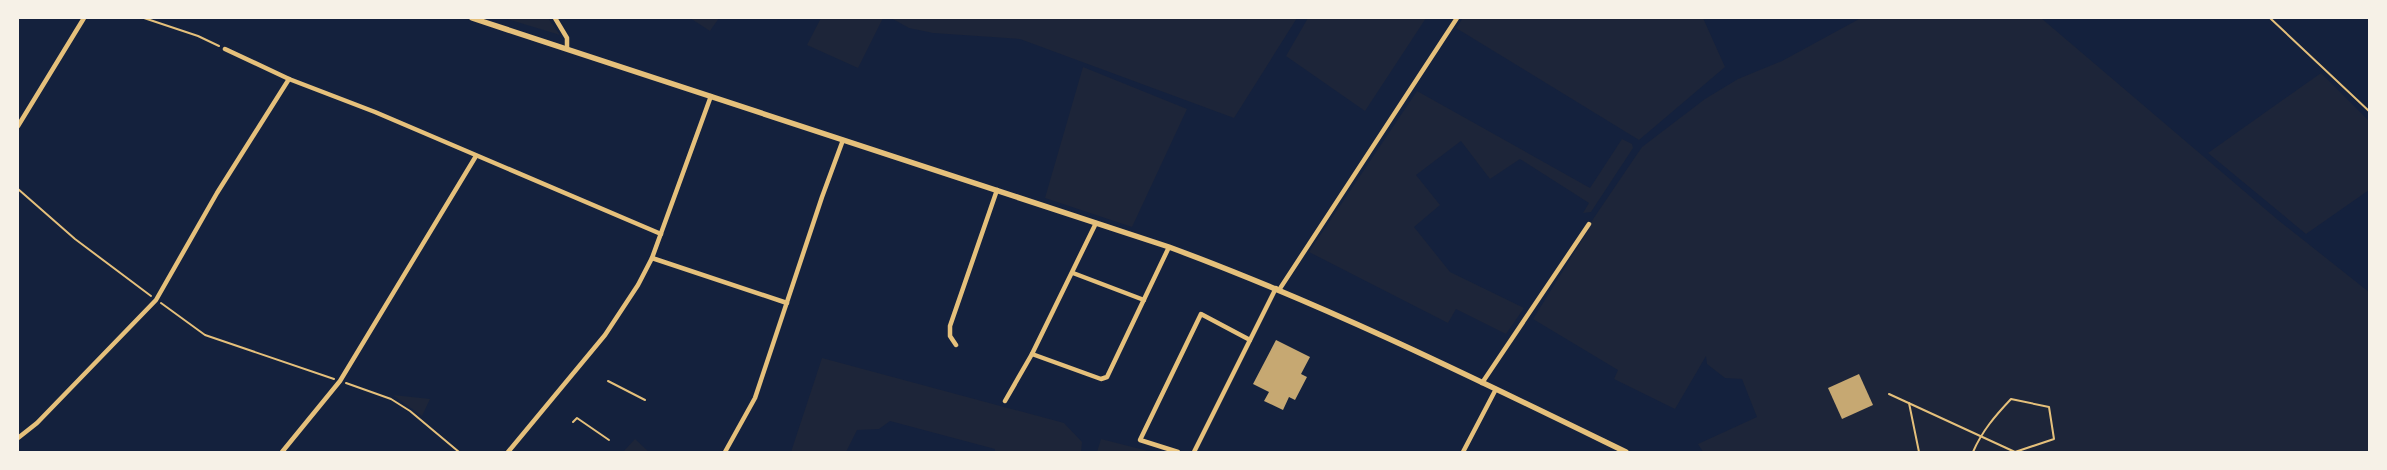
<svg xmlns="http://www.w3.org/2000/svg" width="2387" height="470" viewBox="0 0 2387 470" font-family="Karla,sans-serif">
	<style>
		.green { fill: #1d2539 }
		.building { fill: #c6a872 }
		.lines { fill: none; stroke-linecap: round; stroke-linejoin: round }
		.path { stroke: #e5c07b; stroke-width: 2 }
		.minor { stroke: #e5c07b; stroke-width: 4.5 }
		.tertiary { stroke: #e5c07b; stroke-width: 5.5 }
	</style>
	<rect width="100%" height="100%" fill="#14213d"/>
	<g class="green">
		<polygon points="504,18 548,18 560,35"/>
		<polygon points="690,18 719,18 710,31"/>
		<polygon points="821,18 883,18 858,68 807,45"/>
		<polygon points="891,18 1297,18 1234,118 1020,39 933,33 909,28"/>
		<polygon points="1308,18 1426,18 1365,111 1286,56"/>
		<polygon points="1463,18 1703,18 1725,67 1639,140 1456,28"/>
		<polygon points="1861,18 2041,18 2278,220 2369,292 2369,452 1703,452 1698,444 1757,417 1742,379 1725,378 1707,364 1706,356 1675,409 1614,379 1618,370 1533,319 1589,229 1587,228 1642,147 1705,99 1738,79 1782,61"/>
		<polygon points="1083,67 1187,109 1132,227 1045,198"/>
		<polygon points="2321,73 2369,121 2369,190 2306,234 2208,153"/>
		<polygon points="1417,91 1590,188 1622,139 1632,144 1633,148 1591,212 1583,213 1589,203 1520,159 1490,179 1461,141 1416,175 1440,205 1414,227 1450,272 1524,308 1506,334 1456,309 1448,323 1309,252"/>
		<polygon points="822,358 1064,423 1082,442 1081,452 995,452 995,449 890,421 879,429 857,430 846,452 791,452"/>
		<polygon points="393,395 430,399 422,416"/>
		<polygon points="635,439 649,452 623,452"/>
		<polygon points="1101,439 1152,452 1097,452"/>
	</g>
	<g class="building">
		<polygon points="1276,340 1310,357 1301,374 1307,377 1295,400 1289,397 1283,410 1264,401 1269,392 1253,384"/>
		<polygon points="1859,374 1873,405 1842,419 1828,388"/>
	</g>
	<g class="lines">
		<g class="path">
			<polyline points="144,18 198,36 219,46"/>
			<polyline points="2270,18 2370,112"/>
			<polyline points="18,189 75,239 151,296"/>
			<polyline points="161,303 205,335 334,379"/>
			<polyline points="608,381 645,400"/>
			<polyline points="346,383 391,399 410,411 459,452"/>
			<path d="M1889 394 2015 452 2054 439 2049 407 2011 399C1995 416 1982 431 1973 452"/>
			<polyline points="1909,403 1919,452"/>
			<polyline points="573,422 577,418 609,440"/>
		</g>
		<g class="minor">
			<polyline points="555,18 567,38 567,48"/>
			<polyline points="225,49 289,79 375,112 661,234"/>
			<polyline points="18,126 84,18"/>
			<polyline points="652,258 787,303"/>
			<polyline points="1073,273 1144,300"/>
			<polyline points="1279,290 1457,18"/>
			<polyline points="956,345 950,336 950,326 997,190"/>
			<polyline points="1032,354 1101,379 1107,377 1169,247"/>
			<polyline points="1482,383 1589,224"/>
			<polyline points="1005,401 1032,354 1096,223"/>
			<polyline points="18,438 37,423 156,300 217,193 289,79"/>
			<polyline points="282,452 340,381 476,156"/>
			<polyline points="508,452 605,335 638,285 652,258 711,96"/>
			<polyline points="725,452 755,398 822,197 843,140"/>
			<polyline points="1178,452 1140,440 1201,314 1250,340"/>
			<polyline points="1194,452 1276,288"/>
			<polyline points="1463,452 1496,389"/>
		</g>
		<path class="tertiary" d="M472 18 1169 247C1326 305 1476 379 1626 452"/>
	</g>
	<rect width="2387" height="470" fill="none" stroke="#f6f1e7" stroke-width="38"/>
</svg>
